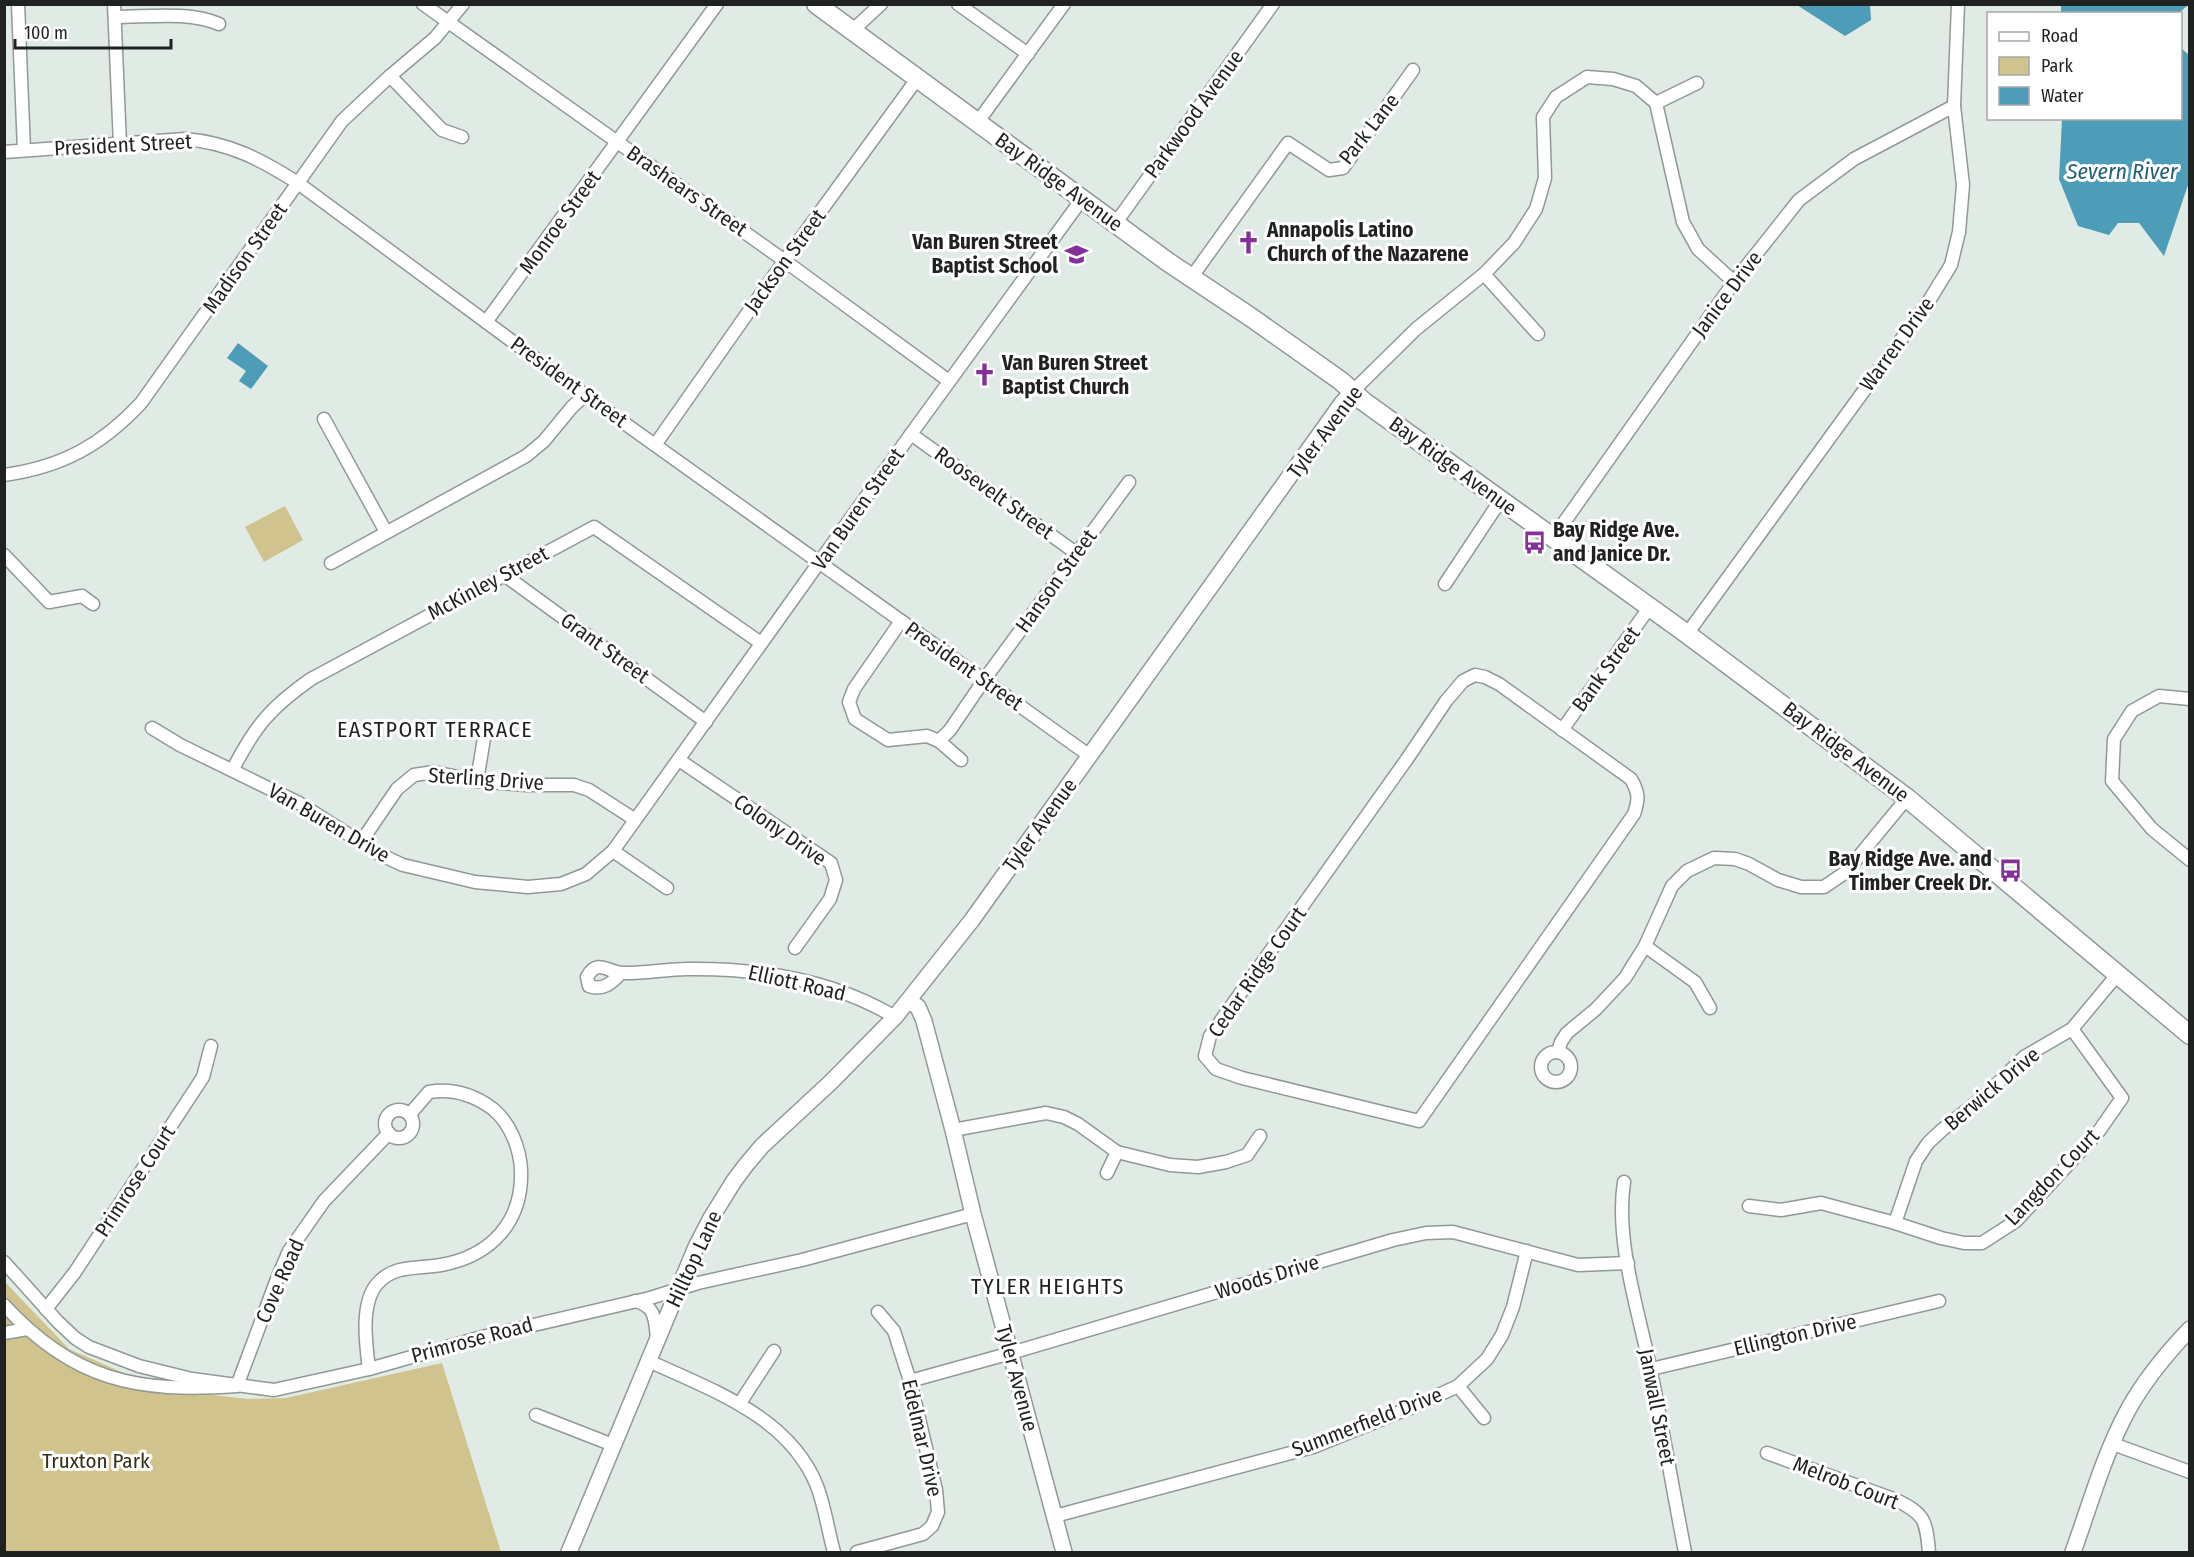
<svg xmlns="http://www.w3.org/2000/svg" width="2194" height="1557" viewBox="0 0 2194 1557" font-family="'Fira Sans Condensed',sans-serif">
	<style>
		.green { fill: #d0c38d }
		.water { fill: #4d9db8 }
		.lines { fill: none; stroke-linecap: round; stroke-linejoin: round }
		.minor-casing { stroke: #909993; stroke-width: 15 }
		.tertiary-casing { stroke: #909993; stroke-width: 18 }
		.secondary-casing { stroke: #909993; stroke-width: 21 }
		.minor { stroke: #fff; stroke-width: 12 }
		.tertiary { stroke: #fff; stroke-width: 15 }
		.secondary { stroke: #fff; stroke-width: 18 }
		.labels { text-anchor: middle; stroke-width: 6; stroke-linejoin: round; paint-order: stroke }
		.street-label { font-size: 21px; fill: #1f2220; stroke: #fff }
		.poi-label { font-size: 21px; font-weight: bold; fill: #1f2220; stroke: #fff; text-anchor: start }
		.park-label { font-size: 21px; fill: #373012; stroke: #fff }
		.water-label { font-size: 22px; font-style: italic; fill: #216074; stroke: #fff }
		.neighbourhood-label { font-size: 22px; letter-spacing: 1.5px; fill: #1f2220; stroke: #fff }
	</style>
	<rect width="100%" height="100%" fill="#e1ebe5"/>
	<g class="green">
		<polygon points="285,506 303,540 264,562 245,527"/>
		<polygon points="4,1281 69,1349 133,1377 204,1394 248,1399 286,1398 442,1363 501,1552 5,1552"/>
	</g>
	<g class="water">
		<polygon points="1797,5 1870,5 1871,20 1845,36"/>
		<polygon points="2061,5 2061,4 2188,5 2179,13 2061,13"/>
		<polygon points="2181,48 2189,55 2189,182 2164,256 2139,223 2118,223 2109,235 2078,226 2059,179 2062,119 2180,118"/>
		<polygon points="238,343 268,366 251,389 239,381 246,371 227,358"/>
	</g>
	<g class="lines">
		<defs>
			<g id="minor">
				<polyline points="18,4 24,150"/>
				<polyline points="114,4 120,145"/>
				<polyline points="423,4 785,261 949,381"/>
				<polyline points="958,4 1028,54"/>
				<path d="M115 17C149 17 188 11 219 24"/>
				<polyline points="853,30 881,4"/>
				<polyline points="390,76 442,130 462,137"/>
				<polyline points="1656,103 1697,83"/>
				<polyline points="977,123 1064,4"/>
				<path d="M4 152 185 139C230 143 260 159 298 183L585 395 1090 756"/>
				<polyline points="1115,224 1273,4"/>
				<polyline points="1484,274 1538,334"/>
				<polyline points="1191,278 1288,143 1329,170 1343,168 1413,70"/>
				<polyline points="486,322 717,4"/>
				<polyline points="1352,392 1416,329 1484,274 1514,243 1536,209 1545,178 1543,117 1556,97 1587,77 1613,79 1636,86 1656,103 1683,222 1698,249 1734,282"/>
				<polyline points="324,419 386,532"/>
				<polyline points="911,434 1076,553"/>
				<polyline points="655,445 780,267 917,79"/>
				<path d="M4 475C62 467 102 445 141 403L342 121 390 76 435 38 463 4"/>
				<polyline points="1553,538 1734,282 1799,200 1854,159 1954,106"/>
				<polyline points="4,555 49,602 82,596 93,604"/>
				<polyline points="331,563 526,456 544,441 572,407 585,395"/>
				<polyline points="503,574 706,722"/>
				<polyline points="1445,584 1500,501"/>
				<polyline points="901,621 854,689 849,702 855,719 888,740 927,736 939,741 950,730 984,680 1129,482"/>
				<polyline points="1687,634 1927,304 1951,265 1959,232 1963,185 1954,106 1958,4"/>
				<path d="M1475 675 1485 677 1499 684 1631 779C1639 793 1639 799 1634 814L1419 1121 1242 1078 1216 1069 1205 1056 1210 1036 1407 759 1446 701 1463 681Z"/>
				<polyline points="2190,699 2159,696 2132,711 2114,739 2112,781 2152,829 2190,860"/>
				<polyline points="152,728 180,745 299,803 379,854 403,865 475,882 528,887 561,884 586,874 613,851 911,434 1082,199"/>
				<polyline points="1562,730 1649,608"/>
				<polyline points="939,741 961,760"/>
				<polyline points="679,760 831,863 836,880 830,899 795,948"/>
				<path d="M233 769C255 726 271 707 311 679L594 527 761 643"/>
				<polyline points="477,781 484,738"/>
				<polyline points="361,842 397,789 414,775 434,772 477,781 526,785 574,785 589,790 634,819"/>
				<polyline points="613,851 667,888"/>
				<polyline points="1645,946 1695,982 1710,1008"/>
				<path d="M621 973C612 983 603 991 589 986L587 977C597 958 608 972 622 973 641 974 667 969 687 969 759 968 833 980 895 1017"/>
				<circle cx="1556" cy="1067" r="15"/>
				<polyline points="1558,1052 1561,1042 1567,1033 1596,1009 1625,978 1645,946 1672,886 1687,871 1714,858 1735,859 1749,864 1778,880 1801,887 1824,887 1846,872 1907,798"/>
				<circle cx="399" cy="1124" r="14"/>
				<polyline points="953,1130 1046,1113 1064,1117 1078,1124 1117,1152 1170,1165 1198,1167 1226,1162 1247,1155 1260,1136"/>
				<polyline points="1107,1173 1117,1152"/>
				<path d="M1624 1182C1615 1240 1638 1309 1650 1367 1663 1429 1673 1491 1685 1552"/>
				<polyline points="1749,1206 1781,1210 1821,1203 1895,1223 1941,1238 1964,1243 1982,1243 2016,1221 2099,1131 2122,1098 2072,1029"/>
				<polyline points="1895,1223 1916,1161 1928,1143 1943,1129 1985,1096 2024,1057 2072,1029 2117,975"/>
				<polyline points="4,1262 58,1322 75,1338 89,1347 139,1366 192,1379 274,1390 369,1369 482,1337 650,1298 698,1283 802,1260 973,1214"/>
				<path d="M635 1301C656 1306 655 1320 657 1339"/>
				<path d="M4 1305C74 1381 137 1393 237 1386L277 1279 289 1251 324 1201 389 1133"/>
				<polyline points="46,1309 75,1272 203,1077 211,1046"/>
				<polyline points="4,1333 27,1329"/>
				<path d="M649 1361C711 1390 789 1416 817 1486 825 1507 828 1531 834 1552"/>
				<path d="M369 1369C366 1345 360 1304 377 1284 394 1264 418 1269 441 1265 491 1256 523 1222 521 1170 520 1148 510 1123 493 1109 473 1094 453 1088 429 1092L410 1114"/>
				<polyline points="1651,1369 1939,1301"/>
				<polyline points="910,1381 1011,1353 1393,1240 1426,1233 1453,1232 1578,1265 1628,1263"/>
				<polyline points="1458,1386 1484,1418"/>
				<polyline points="740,1403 774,1351"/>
				<polyline points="536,1415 613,1445"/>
				<polyline points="2113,1444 2190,1472"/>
				<path d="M1767 1453 1896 1500C1925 1514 1926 1520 1929 1552"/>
				<polyline points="1055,1516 1313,1447 1417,1405 1458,1386 1487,1359 1502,1335 1513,1307 1527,1251"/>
				<polyline points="857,1552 923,1534 932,1526 938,1512 936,1490 910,1381 894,1331 878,1312"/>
			</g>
			<g id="tertiary">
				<polyline points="909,1001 918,1007 924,1021 953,1130 973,1214 1064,1552"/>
				<polyline points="569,1552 696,1247 711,1218 734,1181 746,1165 762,1146 831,1082 895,1017 972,920 1342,403 1352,392"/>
				<path d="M2073 1552C2090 1505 2104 1454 2128 1410 2144 1381 2167 1353 2190 1329"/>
			</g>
			<polyline id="secondary" points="816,4 1168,262 1252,318 1341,381 1363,401 1687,634 1907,798 2190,1035"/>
		</defs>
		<use href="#minor" class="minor-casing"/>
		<use href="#tertiary" class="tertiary-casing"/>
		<use href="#secondary" class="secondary-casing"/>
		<use href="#minor" class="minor"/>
		<use href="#tertiary" class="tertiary"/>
		<use href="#secondary" class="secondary"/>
	</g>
	<defs>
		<symbol id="church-bare" viewBox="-9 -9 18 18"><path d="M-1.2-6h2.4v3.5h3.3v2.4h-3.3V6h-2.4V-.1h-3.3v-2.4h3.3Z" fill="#852f9c" stroke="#fff" stroke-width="2.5" paint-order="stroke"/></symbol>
		<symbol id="school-bare" viewBox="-9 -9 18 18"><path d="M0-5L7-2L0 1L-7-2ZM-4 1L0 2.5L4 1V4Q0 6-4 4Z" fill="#852f9c" stroke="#fff" stroke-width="2.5" paint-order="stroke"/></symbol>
		<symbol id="bus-bare" viewBox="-9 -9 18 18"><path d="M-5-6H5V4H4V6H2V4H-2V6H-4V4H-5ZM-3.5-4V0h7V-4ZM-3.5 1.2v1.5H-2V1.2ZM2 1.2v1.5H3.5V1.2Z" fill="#852f9c" stroke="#fff" stroke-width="2.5" paint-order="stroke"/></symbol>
	</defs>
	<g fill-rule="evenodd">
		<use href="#church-bare" x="1232" y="226" width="33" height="33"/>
		<use href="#school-bare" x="1060" y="238" width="33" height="33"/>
		<use href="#church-bare" x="968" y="358" width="33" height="33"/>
		<use href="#bus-bare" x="1518" y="526" width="33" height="33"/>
		<use href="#bus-bare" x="1994" y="854" width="33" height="33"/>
	</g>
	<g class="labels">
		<g class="street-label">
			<text transform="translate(1194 114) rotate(-54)" y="7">Parkwood Avenue</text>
			<text transform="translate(1369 129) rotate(-52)" y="7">Park Lane</text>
			<text transform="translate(123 145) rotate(-3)" y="7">President Street</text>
			<text transform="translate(1059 182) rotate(36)" y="7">Bay Ridge Avenue</text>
			<text transform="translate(687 191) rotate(35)" y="7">Brashears Street</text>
			<text transform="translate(560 222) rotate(-54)" y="7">Monroe Street</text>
			<text transform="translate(245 258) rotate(-55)" y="7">Madison Street</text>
			<text transform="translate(785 261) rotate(-54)" y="7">Jackson Street</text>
			<text transform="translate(1727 294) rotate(-53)" y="7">Janice Drive</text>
			<text transform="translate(1897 344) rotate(-54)" y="7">Warren Drive</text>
			<text transform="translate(569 382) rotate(36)" y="7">President Street</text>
			<text transform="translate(1325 432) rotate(-53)" y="7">Tyler Avenue</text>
			<text transform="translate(1453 466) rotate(36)" y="7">Bay Ridge Avenue</text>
			<text transform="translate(994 493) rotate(36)" y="7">Roosevelt Street</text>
			<text transform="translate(858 509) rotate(-55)" y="7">Van Buren Street</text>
			<text transform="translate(1056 581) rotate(-54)" y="7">Hanson Street</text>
			<text transform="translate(488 583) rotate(-28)" y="7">McKinley Street</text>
			<text transform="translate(605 648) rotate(36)" y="7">Grant Street</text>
			<text transform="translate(964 666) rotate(35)" y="7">President Street</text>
			<text transform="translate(1606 669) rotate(-54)" y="7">Bank Street</text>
			<text transform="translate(1846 752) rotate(37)" y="7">Bay Ridge Avenue</text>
			<text transform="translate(486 779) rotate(4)" y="7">Sterling Drive</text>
			<text transform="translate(329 823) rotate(30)" y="7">Van Buren Drive</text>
			<text transform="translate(1040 825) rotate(-54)" y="7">Tyler Avenue</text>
			<text transform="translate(780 830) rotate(35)" y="7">Colony Drive</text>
			<text transform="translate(1257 972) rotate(-55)" y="7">Cedar Ridge Court</text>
			<text transform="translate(797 983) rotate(13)" y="7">Elliott Road</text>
			<text transform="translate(1992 1089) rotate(-40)" y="7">Berwick Drive</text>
			<text transform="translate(2052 1177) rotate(-46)" y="7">Langdon Court</text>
			<text transform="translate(135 1181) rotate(-57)" y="7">Primrose Court</text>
			<text transform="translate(694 1259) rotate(-65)" y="7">Hilltop Lane</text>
			<text transform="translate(1267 1277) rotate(-17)" y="7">Woods Drive</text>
			<text transform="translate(280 1281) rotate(-66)" y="7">Cove Road</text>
			<text transform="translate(1795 1335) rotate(-13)" y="7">Ellington Drive</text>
			<text transform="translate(472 1340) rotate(-15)" y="7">Primrose Road</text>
			<text transform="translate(1017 1378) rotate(75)" y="7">Tyler Avenue</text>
			<text transform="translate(1657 1407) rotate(79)" y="7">Janwall Street</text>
			<text transform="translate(1367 1422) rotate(-21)" y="7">Summerfield Drive</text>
			<text transform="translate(922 1438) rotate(77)" y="7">Edelmar Drive</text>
			<text transform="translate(1846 1483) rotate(21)" y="7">Melrob Court</text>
		</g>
		<g class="poi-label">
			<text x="1267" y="237">Annapolis Latino<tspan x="1267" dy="24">Church of the Nazarene</tspan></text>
			<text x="1058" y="249" text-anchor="end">Van Buren Street<tspan x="1058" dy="24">Baptist School</tspan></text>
			<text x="1002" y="370">Van Buren Street<tspan x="1002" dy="24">Baptist Church</tspan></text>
			<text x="1553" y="537">Bay Ridge Ave.<tspan x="1553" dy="24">and Janice Dr.</tspan></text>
			<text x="1992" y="866" text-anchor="end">Bay Ridge Ave. and<tspan x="1992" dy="24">Timber Creek Dr.</tspan></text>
		</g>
		<g class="park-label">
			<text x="96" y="1468">Truxton Park</text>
		</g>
		<g class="water-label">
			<text x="2122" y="179">Severn River</text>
		</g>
		<g class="neighbourhood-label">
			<text x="435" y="737">EASTPORT TERRACE</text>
			<text x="1048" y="1294">TYLER HEIGHTS</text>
		</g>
	</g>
	<rect width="2194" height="1557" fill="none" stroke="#1f2220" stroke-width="12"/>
	<rect x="1987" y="12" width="195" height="108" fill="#ffffff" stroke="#a5a7a6" stroke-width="1.5"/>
	<rect x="1999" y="32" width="30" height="9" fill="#ffffff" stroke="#a5a7a6" stroke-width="1.5"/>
	<text x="2041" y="42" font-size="18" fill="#1f2220">Road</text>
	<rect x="1999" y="57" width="30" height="18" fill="#d0c38d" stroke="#a5a7a6" stroke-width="1.5"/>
	<text x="2041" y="72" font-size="18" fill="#1f2220">Park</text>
	<rect x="1999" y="87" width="30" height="18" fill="#4d9db8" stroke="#a5a7a6" stroke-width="1.5"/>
	<text x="2041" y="102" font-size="18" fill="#1f2220">Water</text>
	<path d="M15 39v9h156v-9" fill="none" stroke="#1f2220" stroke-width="3"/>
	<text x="24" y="39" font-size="18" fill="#1f2220" stroke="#ffffff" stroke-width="4.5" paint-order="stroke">100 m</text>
</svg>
